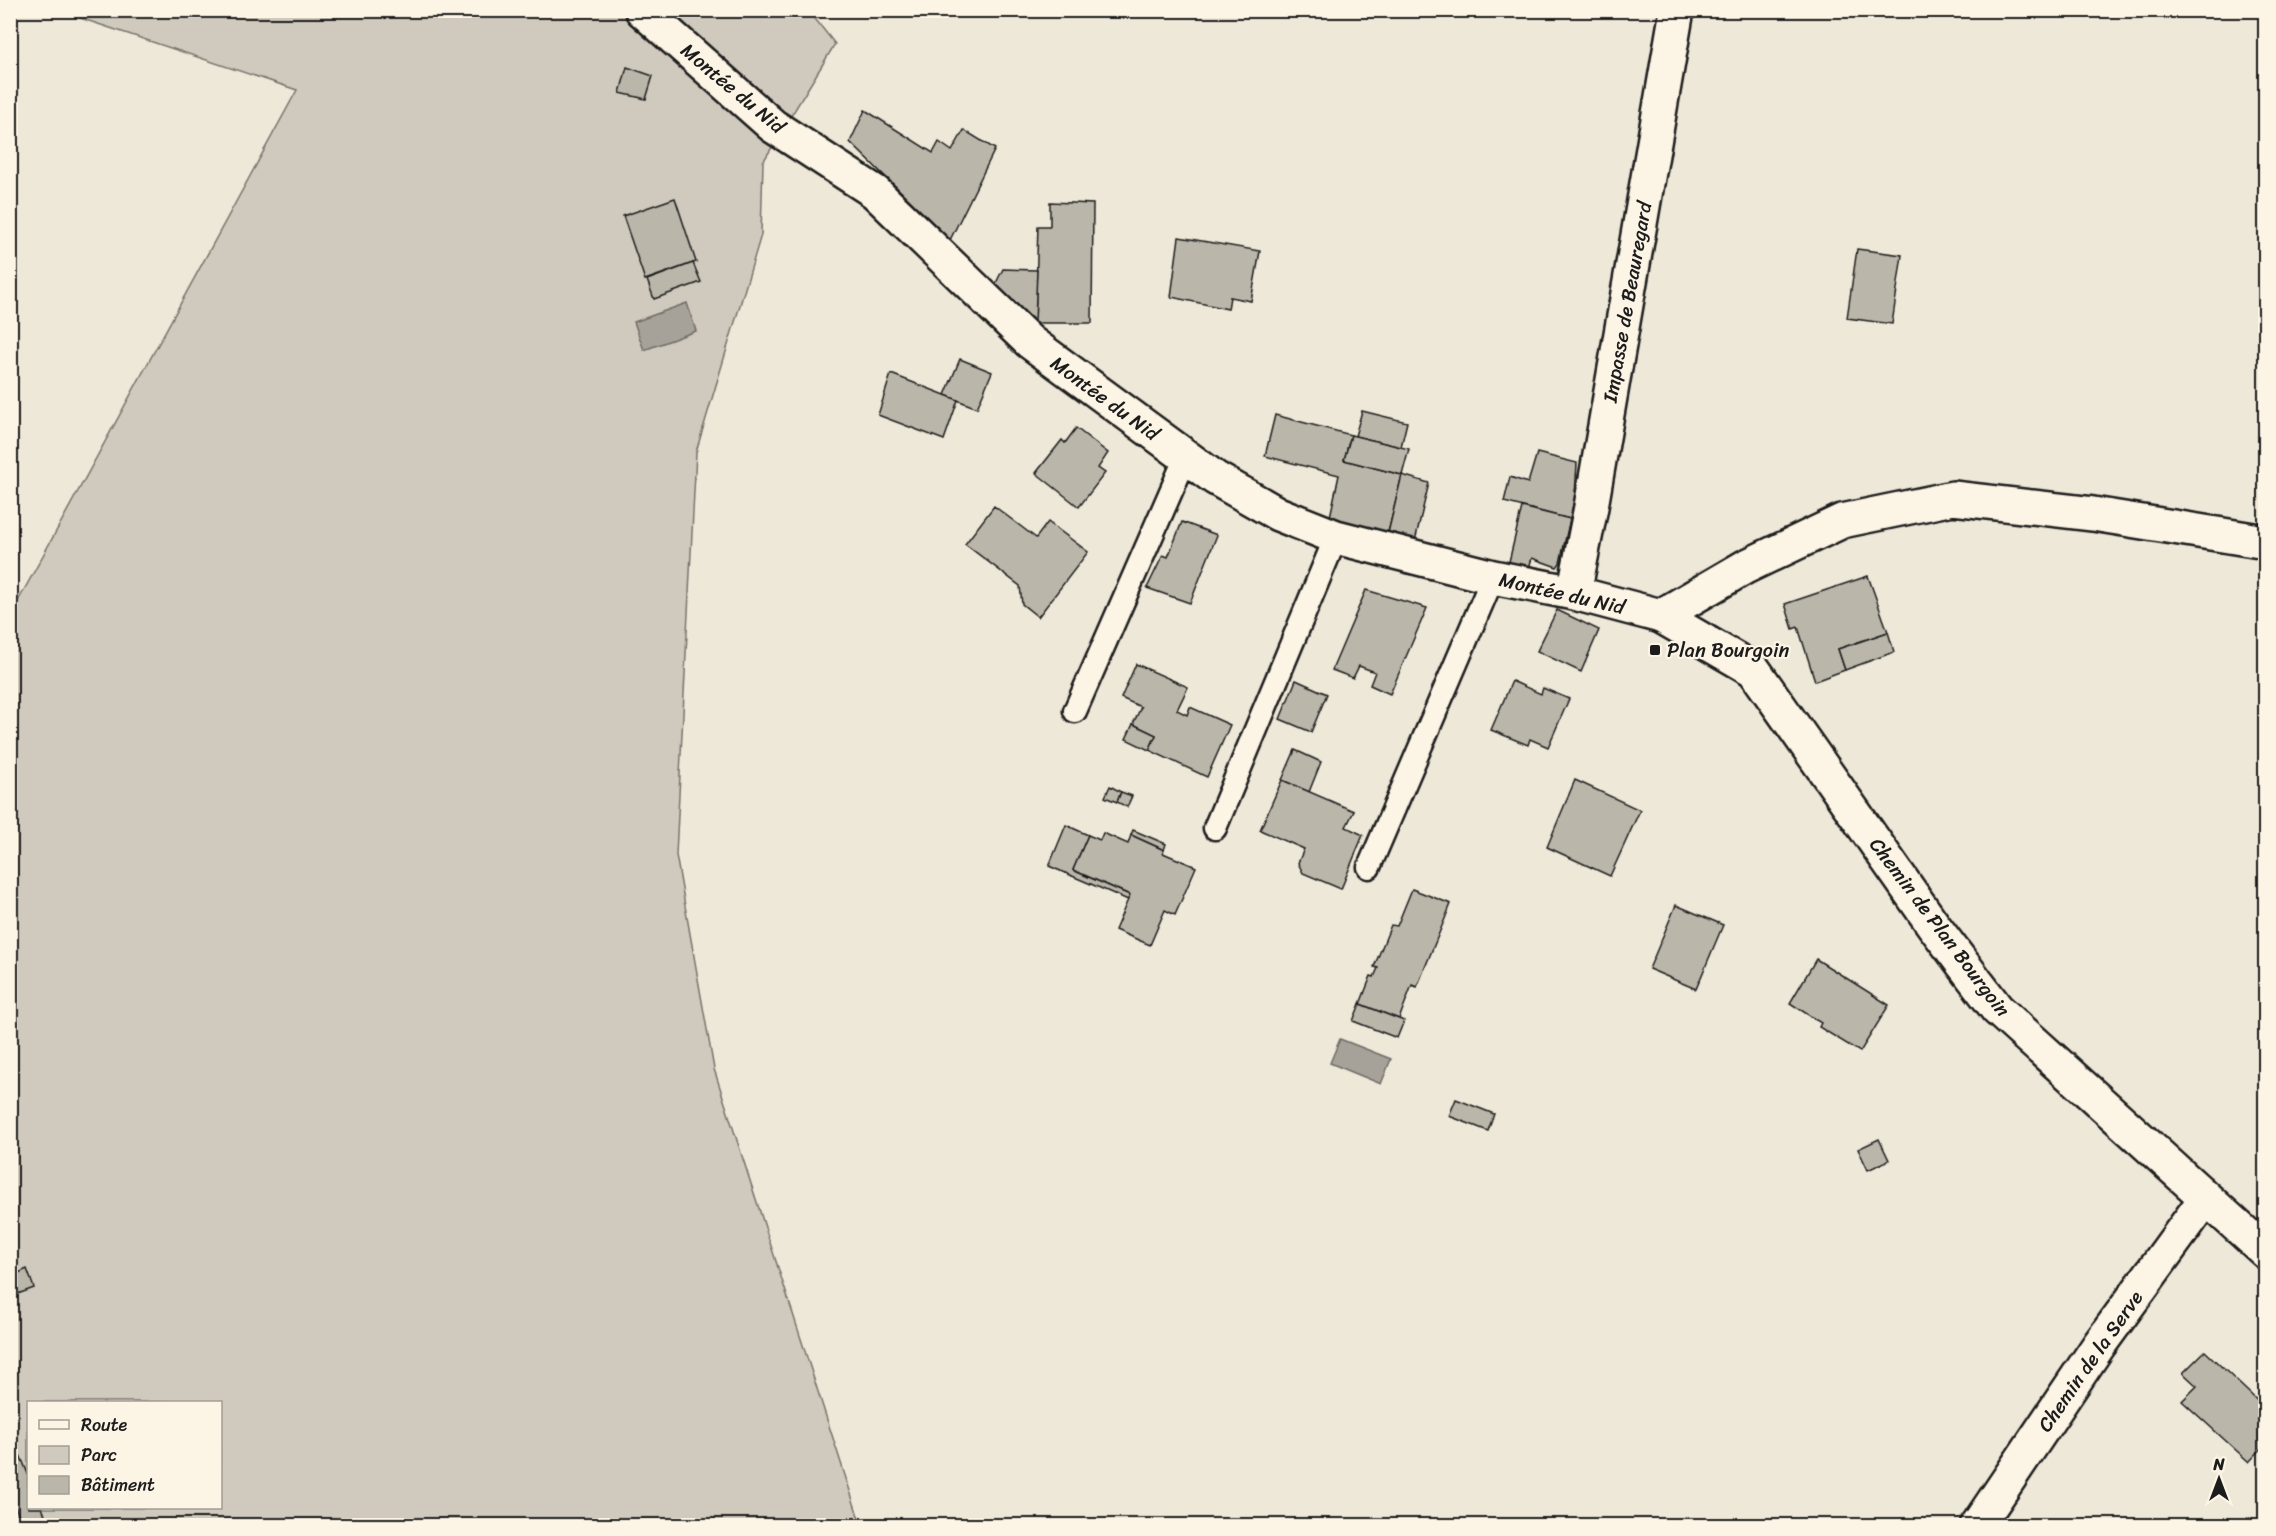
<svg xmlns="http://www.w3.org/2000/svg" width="2276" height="1536" viewBox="0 0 2276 1536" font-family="Sriracha,sans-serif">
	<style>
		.green { fill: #cfcabd; stroke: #76736c; stroke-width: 1.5; fill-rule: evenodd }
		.water { fill: #a7a299; stroke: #6f6c67; stroke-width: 1.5 }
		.building { fill: #bab6aa; stroke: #1c1c1c; stroke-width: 1.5 }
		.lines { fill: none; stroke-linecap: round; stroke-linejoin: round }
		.lane-casing { stroke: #1c1c1c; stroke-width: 27 }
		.street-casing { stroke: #1c1c1c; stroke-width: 38 }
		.lane { stroke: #fcf5e5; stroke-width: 22 }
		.street { stroke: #fcf5e5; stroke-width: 33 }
		.poi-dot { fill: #1c1c1c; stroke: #fcf5e5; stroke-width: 2 }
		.labels { text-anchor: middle; stroke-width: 4.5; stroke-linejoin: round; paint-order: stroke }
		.street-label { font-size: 20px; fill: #1c1c1c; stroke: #fcf5e5 }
		.poi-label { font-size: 20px; fill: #1c1c1c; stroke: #fcf5e5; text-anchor: start }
	</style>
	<rect width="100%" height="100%" fill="#eee8d9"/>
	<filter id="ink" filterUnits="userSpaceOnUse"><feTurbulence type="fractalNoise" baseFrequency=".0167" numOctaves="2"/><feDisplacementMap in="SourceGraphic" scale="12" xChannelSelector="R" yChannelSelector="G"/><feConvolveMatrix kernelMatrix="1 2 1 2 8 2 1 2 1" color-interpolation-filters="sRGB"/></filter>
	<g filter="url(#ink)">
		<path class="green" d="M59 11H809L835 44 763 162 761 235 696 452 676 855 714 1069 861 1525 11 1526V614L297 90ZM28 1402H220V1508H28Z"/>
		<g class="water">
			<polygon points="687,303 696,331 644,350 634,322"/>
			<polygon points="1340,1039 1391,1059 1381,1084 1330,1063"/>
		</g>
		<g class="building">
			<polygon points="627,67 653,76 646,99 620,93"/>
			<polygon points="865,110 933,153 939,142 952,151 964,130 995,149 950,240 850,142"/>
			<polygon points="675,198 696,262 645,280 623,216"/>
			<polygon points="1050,202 1093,204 1092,323 1035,323 1038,226 1050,226"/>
			<polygon points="1179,237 1260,251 1251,301 1230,297 1228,309 1171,297"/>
			<polygon points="1857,249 1902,255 1892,324 1847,318"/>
			<polygon points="693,263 701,282 654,299 647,280"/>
			<polygon points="1003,269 1037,270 1035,323 995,285"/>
			<polygon points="960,359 992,372 977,408 945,395"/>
			<polygon points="891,374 958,400 944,440 878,415"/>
			<polygon points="1362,411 1407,422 1401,447 1355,436"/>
			<polygon points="1275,415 1351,435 1344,460 1402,475 1388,533 1330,517 1339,475 1265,456"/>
			<polygon points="1076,428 1108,453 1098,468 1105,473 1079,507 1036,473 1062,440 1065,443"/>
			<polygon points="1351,435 1409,449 1402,475 1344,460"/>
			<polygon points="1537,453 1577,463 1575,496 1570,519 1504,502 1510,477 1528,483"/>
			<polygon points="1402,475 1429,483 1415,541 1388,533"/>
			<polygon points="994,506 1036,538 1048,522 1088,552 1038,617 1022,604 1020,586 965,544"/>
			<polygon points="1522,507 1570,519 1560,563 1557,567 1532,558 1528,571 1508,566"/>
			<polygon points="1182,522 1217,535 1190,603 1147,588 1163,555 1168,557"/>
			<polygon points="1868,576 1888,632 1838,649 1845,670 1815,681 1798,627 1793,629 1785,604"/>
			<polygon points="1366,590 1427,608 1390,694 1370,685 1375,672 1359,666 1353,678 1332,670"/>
			<polygon points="1557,610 1599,630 1581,672 1537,651"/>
			<polygon points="1888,632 1894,652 1845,670 1838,649"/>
			<polygon points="1136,664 1188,687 1177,710 1187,715 1190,707 1230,725 1207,777 1149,750 1156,735 1133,724 1141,707 1121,698"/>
			<polygon points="1296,680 1327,694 1311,732 1280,719"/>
			<polygon points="1512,681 1541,694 1543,688 1569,699 1548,747 1530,739 1528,745 1491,730"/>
			<polygon points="1133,724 1156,735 1149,750 1126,739"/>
			<polygon points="1295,750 1321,762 1309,792 1282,780"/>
			<polygon points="1282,780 1354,811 1346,827 1363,835 1341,889 1303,873 1298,863 1304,849 1260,830"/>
			<polygon points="1575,780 1640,810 1610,876 1547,847"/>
			<polygon points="1110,786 1121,792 1117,802 1105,797"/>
			<polygon points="1121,792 1132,796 1127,807 1117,802"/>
			<polygon points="1066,825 1088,835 1073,870 1130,895 1128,900 1049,866"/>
			<polygon points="1133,830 1166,844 1164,850 1131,835"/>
			<polygon points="1103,833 1128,844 1131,835 1164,850 1163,853 1196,867 1175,915 1165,910 1150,945 1115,930 1130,895 1073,870 1088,835 1100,840"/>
			<polygon points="1412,889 1451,904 1417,987 1412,985 1399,1019 1360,1004 1371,976 1374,977 1378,968 1374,967 1391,925 1397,926"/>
			<polygon points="1676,905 1723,925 1696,989 1649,969"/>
			<polygon points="1816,959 1889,1005 1860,1052 1819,1027 1821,1023 1790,1003"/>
			<polygon points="1360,1004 1404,1021 1397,1038 1353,1021"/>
			<polygon points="1456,1099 1494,1114 1488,1131 1449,1116"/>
			<polygon points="1879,1139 1889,1160 1868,1170 1858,1149"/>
			<polygon points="27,1269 34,1288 15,1295 10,1277"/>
			<polygon points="2205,1351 2266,1409 2266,1444 2249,1462 2182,1401 2197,1386 2183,1373"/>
			<polygon points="10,1431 28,1474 28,1508 42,1508 50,1526 23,1526 13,1501 10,1502"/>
		</g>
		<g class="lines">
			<defs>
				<g id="lane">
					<polyline points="1075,711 1186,457"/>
					<polyline points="1215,828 1336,537"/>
					<polyline points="1369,867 1493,577"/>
				</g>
				<g id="street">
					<polyline points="642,10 773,126 875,192 1030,342 1215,478 1278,514 1336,537 1493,577 1574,593 1661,616 1754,670 1934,926 1997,1009 2266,1252"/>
					<polyline points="1574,593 1591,507 1677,10"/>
					<polyline points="1661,616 1745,567 1842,521 1953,498 2093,514 2266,542"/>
					<polyline points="1977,1526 2099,1345 2206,1198"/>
				</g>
			</defs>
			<use href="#lane" class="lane-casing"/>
			<use href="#street" class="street-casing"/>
			<use href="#lane" class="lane"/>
			<use href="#street" class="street"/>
		</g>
	</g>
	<rect class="poi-dot" x="1649" y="644" width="12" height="12" rx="3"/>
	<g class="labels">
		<g class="street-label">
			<text transform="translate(733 88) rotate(40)" y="7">Montée du Nid</text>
			<text transform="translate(1627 302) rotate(-80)" y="7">Impasse de Beauregard</text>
			<text transform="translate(1105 398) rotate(36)" y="7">Montée du Nid</text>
			<text transform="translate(1562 593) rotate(13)" y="7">Montée du Nid</text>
			<text transform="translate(1940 927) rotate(53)" y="7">Chemin de Plan Bourgoin</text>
			<text transform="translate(2090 1361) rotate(-55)" y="7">Chemin de la Serve</text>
		</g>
		<g class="poi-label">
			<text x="1667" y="657">Plan Bourgoin</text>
		</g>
	</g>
	<rect width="2276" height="1536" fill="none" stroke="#fcf5e5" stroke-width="36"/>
	<rect x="18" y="18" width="2240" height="1500" fill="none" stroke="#1c1c1c" stroke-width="2" filter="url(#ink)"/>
	<rect x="27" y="1401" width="195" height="108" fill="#fcf5e5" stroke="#a29e95" stroke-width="1.5"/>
	<rect x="39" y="1420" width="30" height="9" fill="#fcf5e5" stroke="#a29e95" stroke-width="1.5"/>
	<text x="81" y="1431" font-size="18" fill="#1c1c1c">Route</text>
	<rect x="39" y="1446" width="30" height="18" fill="#cfcabd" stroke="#a29e95" stroke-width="1.5"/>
	<text x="81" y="1461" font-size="18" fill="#1c1c1c">Parc</text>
	<rect x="39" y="1476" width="30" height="18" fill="#bab6aa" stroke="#a29e95" stroke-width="1.5"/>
	<text x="81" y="1491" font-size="18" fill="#1c1c1c">Bâtiment</text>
	<g transform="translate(2219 1479)" stroke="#fcf5e5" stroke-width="4.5" paint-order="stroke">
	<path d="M0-4.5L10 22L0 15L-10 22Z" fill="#1c1c1c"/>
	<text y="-9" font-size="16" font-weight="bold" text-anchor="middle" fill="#1c1c1c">N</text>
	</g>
</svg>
